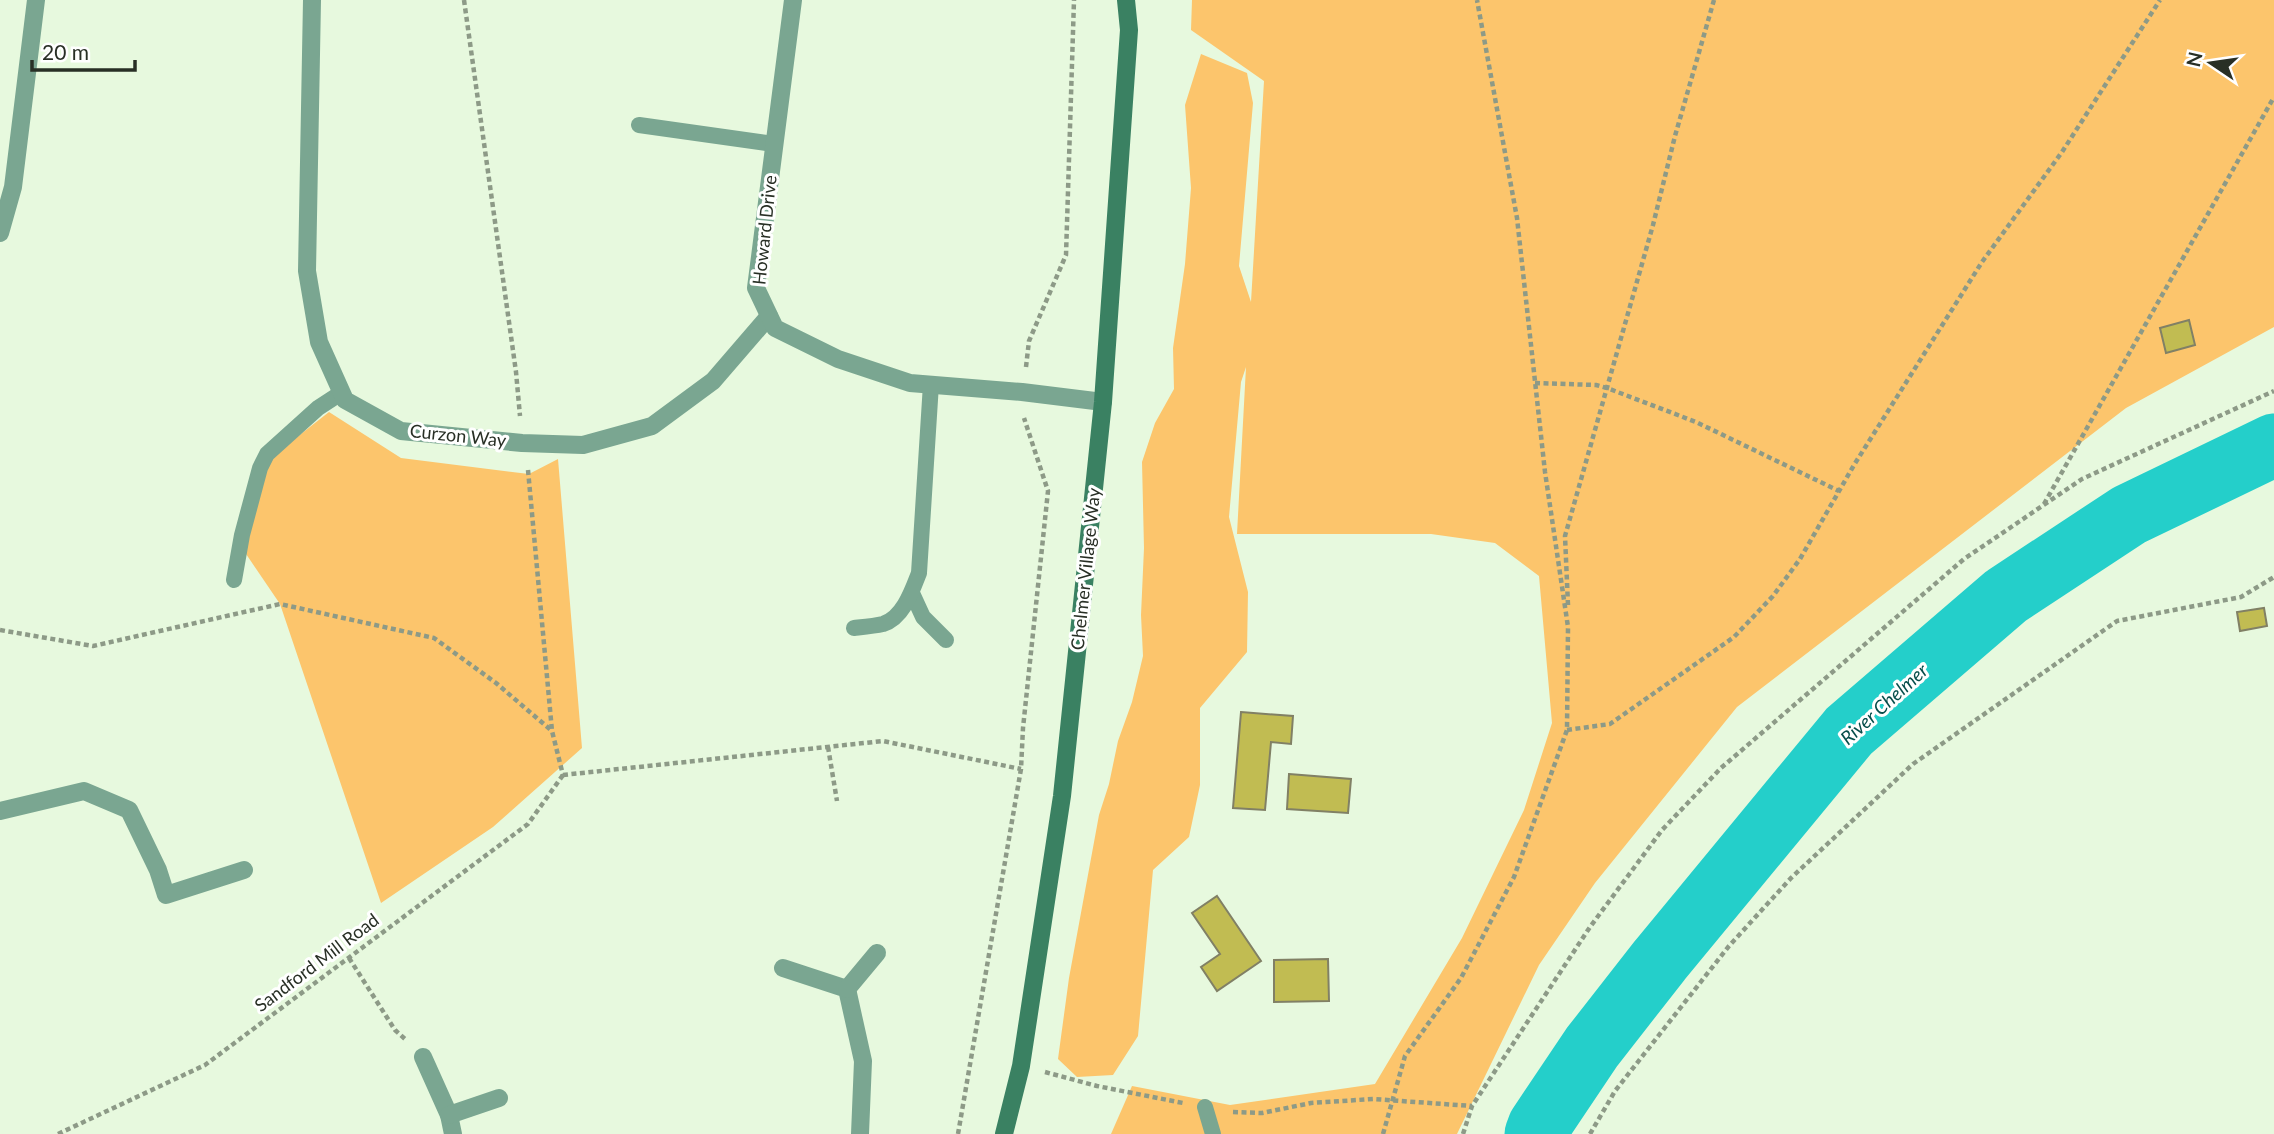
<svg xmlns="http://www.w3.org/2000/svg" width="2274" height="1134" viewBox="0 0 2274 1134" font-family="Lato,sans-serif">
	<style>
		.green { fill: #fcc56c }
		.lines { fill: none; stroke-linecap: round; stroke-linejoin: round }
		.river { stroke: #24cfca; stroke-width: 63 }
		.building { fill: #c1bc52; stroke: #818065; stroke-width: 2 }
		.path { stroke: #8d9a87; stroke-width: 4.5; stroke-dasharray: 5 3.5; stroke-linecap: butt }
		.lane { stroke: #7aa691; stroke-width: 16 }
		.street { stroke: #7aa691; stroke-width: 18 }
		.secondary { stroke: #3a8162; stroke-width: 18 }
		.labels { text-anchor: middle; stroke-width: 6; stroke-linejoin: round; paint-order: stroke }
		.street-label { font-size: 18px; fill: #282f25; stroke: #fff }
		.water-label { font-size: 19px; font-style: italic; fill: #074e4b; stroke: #fff }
	</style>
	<rect width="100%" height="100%" fill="#e7f9de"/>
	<g class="green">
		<polygon points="1192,0 2274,0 2274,327 2126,408 1737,707 1595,883 1539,965 1457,1134 1111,1134 1132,1086 1230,1105 1375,1084 1462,938 1524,810 1552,723 1539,576 1495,543 1431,534 1237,534 1246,367 1241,382 1229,517 1248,592 1247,652 1200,708 1200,785 1189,837 1153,870 1138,1036 1113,1075 1077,1077 1058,1059 1069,978 1099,815 1109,784 1118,741 1132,702 1143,656 1141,615 1144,548 1142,462 1155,423 1174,389 1173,348 1185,264 1191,188 1185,105 1201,54 1247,73 1253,103 1239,266 1251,302 1264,81 1191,30"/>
		<polygon points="329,412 401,458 529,474 558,459 582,748 493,827 381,903 280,604 242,548 269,459"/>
	</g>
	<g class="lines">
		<polyline class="river" points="1536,1134 1539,1126 1592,1047 1660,960 1849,731 2006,596 2129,515 2274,445"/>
	</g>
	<g class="building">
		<polygon points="2189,320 2195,345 2166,353 2160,328"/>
		<polygon points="2264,608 2267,626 2240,631 2237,612"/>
		<polygon points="1241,712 1293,716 1291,744 1271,742 1265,810 1233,808"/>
		<polygon points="1289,774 1351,779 1348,813 1287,809"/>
		<polygon points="1217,896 1261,961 1217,991 1201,967 1220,954 1192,913"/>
		<polygon points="1328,959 1329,1001 1274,1002 1274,960"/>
	</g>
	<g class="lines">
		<g class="path">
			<polyline points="464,0 516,372 520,416"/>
			<polyline points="1026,367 1029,341 1066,255 1074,0"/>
			<polyline points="1535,383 1596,385 1607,388 1696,422 1839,491"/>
			<polyline points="528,470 552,731 563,775"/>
			<polyline points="2044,504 2274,97"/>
			<polyline points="1568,605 1565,536 1653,225 1675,136 1714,0"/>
			<polyline points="0,630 93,646 280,604 434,638 496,683 552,731"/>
			<polyline points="1567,730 1610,724 1734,637 1773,596 1800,559 1854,465 1982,262 2062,152 2160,0"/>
			<polyline points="828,747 837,801"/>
			<polyline points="563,775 883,741 1021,769"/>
			<polyline points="349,958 395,1030 405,1039"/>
			<polyline points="1045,1072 1097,1086 1183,1103"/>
			<polyline points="1233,1112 1262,1113 1311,1103 1373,1099 1472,1106"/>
			<polyline points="58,1134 205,1065 528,824 563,775"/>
			<polyline points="958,1134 1021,769 1023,728 1048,491 1024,418"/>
			<polyline points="1383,1134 1405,1056 1461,978 1514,877 1567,730 1568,627 1545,472 1517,218 1477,0"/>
			<polyline points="1463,1134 1472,1106 1590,927 1662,830 1721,768 1964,559 2082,479 2274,391"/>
			<polyline points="1590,1134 1615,1091 1729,946 1791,878 1913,764 2117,621 2241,597 2274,577"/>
		</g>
		<g class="lane">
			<polyline points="639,125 774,144"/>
			<polyline points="234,580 242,535 260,468 267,454 318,408 341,393"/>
			<polyline points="912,593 923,617 946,640"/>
			<path d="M854 628C863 627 874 626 883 624 903 618 912 591 919 573L931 384"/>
			<polyline points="1205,1107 1213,1134"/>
		</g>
		<g class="street">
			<polyline points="312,0 307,271 319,342 345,400 401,431 522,443 583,445 652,426 713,381 769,316"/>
			<polyline points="793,0 756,288 775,328 838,359 910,383 1022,392 1103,402"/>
			<polyline points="0,233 13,187 36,0"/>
			<polyline points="0,811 84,791 129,810 158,870 166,895 244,870"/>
			<polyline points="783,968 847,989 863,1061 860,1134"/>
			<polyline points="847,989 877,953"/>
			<polyline points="423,1057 449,1115 453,1134"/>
			<polyline points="449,1115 499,1098"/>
		</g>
		<polyline class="secondary" points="1004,1134 1021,1066 1062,796 1103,402 1129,30 1126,0"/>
	</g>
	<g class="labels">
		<g class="street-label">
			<text transform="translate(765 230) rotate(-84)" y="6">Howard Drive</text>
			<text transform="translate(458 436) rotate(6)" y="6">Curzon Way</text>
			<text transform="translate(1086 569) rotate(-84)" y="6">Chelmer Village Way</text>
			<text transform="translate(317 963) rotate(-37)" y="6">Sandford Mill Road</text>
		</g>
		<g class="water-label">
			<text transform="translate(1884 704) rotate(-42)" y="7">River Chelmer</text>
		</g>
	</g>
	<g transform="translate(2211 63) rotate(283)" stroke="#ffffff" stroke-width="5" paint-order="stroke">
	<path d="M0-5L12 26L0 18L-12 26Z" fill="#282f25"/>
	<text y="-10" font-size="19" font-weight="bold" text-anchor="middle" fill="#282f25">N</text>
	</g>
	<path d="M32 60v10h103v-10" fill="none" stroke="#282f25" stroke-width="3.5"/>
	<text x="42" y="60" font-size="21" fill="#282f25" stroke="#ffffff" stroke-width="5" paint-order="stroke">20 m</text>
</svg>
